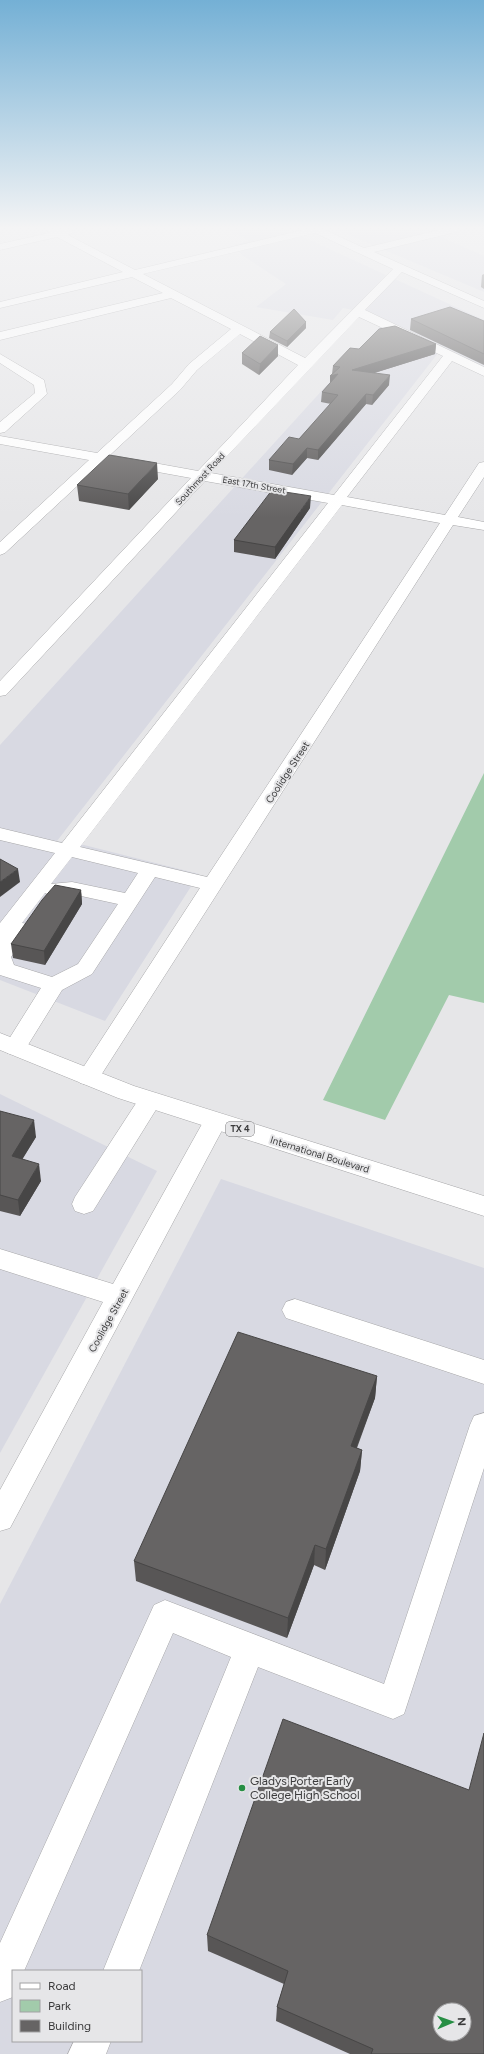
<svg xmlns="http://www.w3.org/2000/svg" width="484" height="2054" viewBox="0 0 484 2054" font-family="Figtree,sans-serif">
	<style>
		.built { fill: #d8d9e2; fill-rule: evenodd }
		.green { fill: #a2cbab }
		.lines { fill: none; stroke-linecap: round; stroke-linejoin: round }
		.minor-casing { stroke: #a7a7a9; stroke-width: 1 }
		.major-casing { stroke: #a7a7a9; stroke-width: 1 }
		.minor { fill: #fff; fill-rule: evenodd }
		.major { fill: #fff; fill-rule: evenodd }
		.wall { fill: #585656 }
		.shaded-wall { fill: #474646 }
		.building { fill: #666464; stroke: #474646; fill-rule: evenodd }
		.poi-dot { fill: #268e44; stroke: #e6e6e8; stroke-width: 1.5 }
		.labels { text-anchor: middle; stroke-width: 4; stroke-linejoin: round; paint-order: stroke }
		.far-street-label { font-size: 9px; fill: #3b3b3c; stroke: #e6e6e8 }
		.shield { fill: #e6e6e8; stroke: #6e6e70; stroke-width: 1 }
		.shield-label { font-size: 9px; font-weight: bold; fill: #3b3b3c }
		.street-label { font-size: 10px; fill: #3b3b3c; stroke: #e6e6e8 }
		.near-poi-label { font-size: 12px; fill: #3b3b3c; stroke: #e6e6e8; text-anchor: start }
	</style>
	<rect width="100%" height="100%" fill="#e6e6e8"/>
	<g class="built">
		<polygon points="228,230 288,230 484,320 484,368 442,348 57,841 84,845 199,874 105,1021 0,980 0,745 385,321 368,313 343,308 333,320 256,307 286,284 242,255 234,245 249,241"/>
		<polygon points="337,230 425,230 484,256 484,292"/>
		<polygon points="0,1094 157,1171 0,1453"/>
		<path d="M221 1179 484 1268V2054H0V1604ZM13 1971H141V2041H13ZM440 2010H464V2034H440Z"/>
	</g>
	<polygon class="green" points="484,773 484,1003 449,995 385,1120 323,1100"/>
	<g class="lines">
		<defs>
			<g id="minor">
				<path d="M46 230H72L73 232 68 235 135 270 303 230H325L364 248 439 230H457L456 232 374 252 484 301V308L402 272 365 310 484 367V376L452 361 347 497 445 515 479 463 484 462V477L458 517 484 522V530L453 525 96 1083 88 1085 80 1083 77 1077 200 888 155 877 92 974 62 990 23 1053 15 1055 7 1053 4 1047 41 988 0 975V923L55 853 0 840V828L62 843 328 503 205 481 6 695 0 696V681L191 478 103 462 5 553 0 555V542L89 460 0 444V436L97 453 172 384 189 364 231 329 171 298 0 340V332L163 293 132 277 0 308V302L123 272 57 237 0 250V244L49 233ZM315 233 393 269 305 358 143 274ZM359 317 443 356 334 495 211 473ZM240 334 298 365 198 471 110 455 180 390 197 370ZM342 505 440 523 207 877 80 847ZM72 857 138 873 125 893 72 882 51 884ZM45 893 53 896 72 894 118 904 78 964 52 977 14 965 11 957 31 929 28 924 22 923Z"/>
				<polygon points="0,354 44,380 47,394 5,432 0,433 0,422 35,393 34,385 0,363"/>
				<polygon points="150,1092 158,1094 162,1100 93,1211 84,1214 75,1211 72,1204 75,1197 142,1094"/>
				<polygon points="215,1112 223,1115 227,1121 10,1528 0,1531 0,1490 103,1302 0,1269 0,1249 113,1284 207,1115"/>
				<polygon points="295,1299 484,1360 484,1384 286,1318 282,1310 286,1302"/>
				<polygon points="484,1413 484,1468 404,1714 393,1719 258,1667 139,1971 103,1971 231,1657 173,1633 24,1971 13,1971 13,1997 0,2002 0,1943 154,1605 165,1600 384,1684 470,1425 474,1416"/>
				<polygon points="74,2041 111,2041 106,2054 68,2054"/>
			</g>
			<polygon id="major" points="0,1033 134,1086 484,1196 484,1216 118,1098 0,1050"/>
		</defs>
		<use href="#minor" class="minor-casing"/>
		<use href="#major" class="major-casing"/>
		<use href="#minor" class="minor"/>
		<use href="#major" class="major"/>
	</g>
	<g class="wall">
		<polygon points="484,274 484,289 481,287 482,275"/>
		<polygon points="411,319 484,321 484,365 410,330"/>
		<polygon points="306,328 287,347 269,338 270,332"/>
		<polygon points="436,344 435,354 374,373 389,385 372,405 366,404 318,460 307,458 292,475 269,470 269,460 299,439 331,404 321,402 322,392 330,383 330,376 332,374 333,366 359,349"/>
		<polygon points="278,345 278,356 259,375 242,364 242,353"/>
		<polygon points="158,479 129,510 79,501 77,485"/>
		<polygon points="310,508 275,559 234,552 234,540"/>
		<polygon points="81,890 82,904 45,965 13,958 11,944"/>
		<polygon points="0,1111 36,1137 22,1159 41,1181 20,1216 0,1211"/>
		<polygon points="377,1376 375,1398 357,1448 362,1450 360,1471 325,1570 314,1565 287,1638 136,1581 134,1561"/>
		<polygon points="207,1935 484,2054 350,2054 276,2021 277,2007 284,1984 208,1951"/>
	</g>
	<g class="shaded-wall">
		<polygon points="306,322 306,328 287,347 287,341"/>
		<polygon points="436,344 435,354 352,380 352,370"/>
		<polygon points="278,345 278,356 259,375 260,364"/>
		<polygon points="338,374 330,386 330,376"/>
		<polygon points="390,375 389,385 372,405 373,395"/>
		<polygon points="366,394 366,404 318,460 318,450"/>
		<polygon points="307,448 307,458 292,475 293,464"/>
		<polygon points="157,463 158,479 129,510 128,494"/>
		<polygon points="311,496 310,508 275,559 275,547"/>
		<polygon points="18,869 20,882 0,897 0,882"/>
		<polygon points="81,890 82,904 45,965 44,951"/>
		<polygon points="34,1120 36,1137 14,1173 12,1156"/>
		<polygon points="39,1164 41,1181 20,1216 18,1200"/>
		<polygon points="377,1376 375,1398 349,1467 351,1446"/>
		<polygon points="362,1450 360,1471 325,1570 326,1549"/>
		<polygon points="315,1545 314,1565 287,1638 288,1618"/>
	</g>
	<g class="building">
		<polygon points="450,307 484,321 484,354 411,319"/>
		<polygon points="294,309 306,322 287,341 270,332"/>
		<polygon points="395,326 436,344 352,370 390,375 373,395 366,394 318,450 307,448 293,464 269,460 289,437 299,439 338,395 322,392 338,374 330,376 340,367 333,366 350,348 359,349 379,329"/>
		<polygon points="260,336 278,345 260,364 242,353"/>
		<polygon points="109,455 157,463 128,494 77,485"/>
		<polygon points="272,490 311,496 275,547 234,540"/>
		<polygon points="0,859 18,869 0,882"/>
		<polygon points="55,885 81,890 44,951 11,944 42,900"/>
		<polygon points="0,1111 34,1120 12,1156 39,1164 18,1200 0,1195"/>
		<polygon points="238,1332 377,1376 351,1446 362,1450 326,1549 315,1545 288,1618 134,1561"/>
		<path d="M283 1719 469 1790 484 1733V2054H371L373 2049 277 2007 288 1971 207 1935ZM440 2010H464V2034H440Z"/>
	</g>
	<linearGradient id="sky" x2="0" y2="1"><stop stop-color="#74b0d5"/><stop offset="0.44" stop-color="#f4f4f5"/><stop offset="1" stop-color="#f4f4f5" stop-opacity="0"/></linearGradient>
	<rect width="484" height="518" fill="url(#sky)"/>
	<circle class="poi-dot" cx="242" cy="1788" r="4"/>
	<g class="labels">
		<g class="far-street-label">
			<text transform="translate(200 479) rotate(-47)" y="3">Southmost Road</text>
			<text transform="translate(254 485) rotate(10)" y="3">East 17th Street</text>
		</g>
		<rect class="shield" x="226" y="1122" width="28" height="14" rx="3"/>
		<g class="shield-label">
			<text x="240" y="1132">TX 4</text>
		</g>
		<g class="street-label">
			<text transform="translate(287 772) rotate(-57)" y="4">Coolidge Street</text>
			<text transform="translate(320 1154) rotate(17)" y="4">International Boulevard</text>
			<text transform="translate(108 1320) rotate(-61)" y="4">Coolidge Street</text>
		</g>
		<g class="near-poi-label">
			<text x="250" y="1785">Gladys Porter Early<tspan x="250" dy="14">College High School</tspan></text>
		</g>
	</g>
	<rect x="12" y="1970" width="130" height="72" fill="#e6e6e8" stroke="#a2a2a3"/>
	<rect x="20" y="1983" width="20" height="6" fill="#ffffff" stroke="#a2a2a3"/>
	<text x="48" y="1990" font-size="12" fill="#3b3b3c">Road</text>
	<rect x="20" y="2000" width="20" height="12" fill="#a2cbab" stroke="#a2a2a3"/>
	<text x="48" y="2010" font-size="12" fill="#3b3b3c">Park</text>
	<rect x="20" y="2020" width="20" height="12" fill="#666464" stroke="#a2a2a3"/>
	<text x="48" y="2030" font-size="12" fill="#3b3b3c">Building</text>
	<g transform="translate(452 2022) rotate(88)"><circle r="19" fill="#e6e6e8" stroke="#a2a2a3"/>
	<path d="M0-3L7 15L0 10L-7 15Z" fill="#268e44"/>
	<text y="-6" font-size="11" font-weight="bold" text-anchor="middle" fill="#3b3b3c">N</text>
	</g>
</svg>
